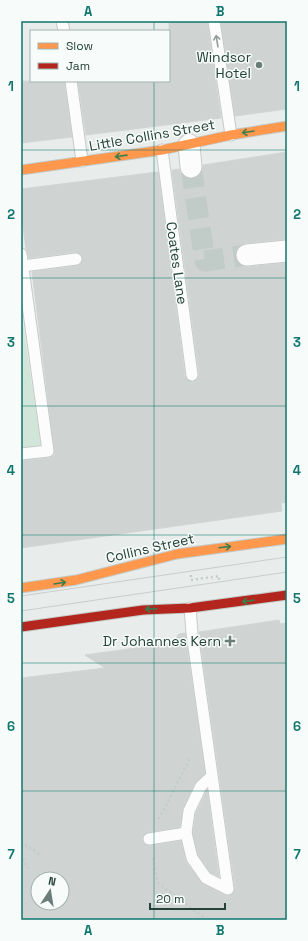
<svg xmlns="http://www.w3.org/2000/svg" width="308" height="941" viewBox="0 0 308 941" font-family="'Space Grotesk',sans-serif">
	<style>
		.green { fill: #d1e6d8 }
		.building { fill: #cfd4d2; stroke: #d1d6d4; fill-rule: evenodd }
		.lines { fill: none; stroke-linecap: round; stroke-linejoin: round }
		.street-tunnel { stroke: #c1cbc8; stroke-width: 21; stroke-dasharray: 21 10; stroke-linecap: butt }
		.lane-casing { stroke: #c5cac8; stroke-width: 13 }
		.street-casing { stroke: #c5cac8; stroke-width: 23 }
		.slow-casing { stroke: #c3cbc8; stroke-width: 11 }
		.jam-casing { stroke: #c3cbc8; stroke-width: 11 }
		.path { stroke: #c3ccca; stroke-width: 2.5; stroke-dasharray: 2 3; stroke-linecap: butt }
		.lane { stroke: #fcfcfc; stroke-width: 11 }
		.street { stroke: #fcfcfc; stroke-width: 21 }
		.slow { stroke: #ff974d; stroke-width: 9 }
		.jam { stroke: #b3261e; stroke-width: 9 }
		.tram { stroke: #c9cdcc; stroke-width: 1 }
		.oneway { stroke: #909f9b }
		.oneway2 { stroke: #3d7d4c }
		.grid { fill: none; stroke: #0f766e; stroke-width: 1; stroke-opacity: 0.55 }
		.poi-dot { fill: #697e78; stroke: #f7fbf9; stroke-width: 1.5 }
		.labels { text-anchor: middle; stroke-width: 3; stroke-linejoin: round; paint-order: stroke }
		.poi-label { font-size: 14px; fill: #24423a; stroke: #f7fbf9; text-anchor: end }
		.street-label { font-size: 14px; fill: #24423a; stroke: #f7fbf9 }
		.neatline { fill: none; stroke: #0f766e; stroke-width: 1.5 }
		.grid-label { font-size: 13px; text-anchor: middle; font-weight: bold; fill: #0f766e }
	</style>
	<rect width="100%" height="100%" fill="#e8edeb"/>
	<polygon class="green" points="21,311 41,446 21,449"/>
	<g class="building">
		<polygon points="169,21 207,21 221,118 86,135 78,81 169,81"/>
		<polygon points="221,21 287,21 287,109 235,116"/>
		<polygon points="21,81 64,81 72,137 21,143"/>
		<polygon points="287,152 287,239 245,243 240,246 236,250 235,256 238,262 242,266 248,267 287,263 287,502 281,503 282,511 21,548 21,461 49,458 55,455 32,272 77,266 81,264 83,258 81,254 75,252 29,258 26,249 21,212 21,189 158,172 185,376 189,381 193,382 198,378 199,374 172,170 179,169 181,174 186,178 192,179 198,177 202,172 203,165"/>
		<path d="M279 620 280 624 287 623V920H21V678L105 668 85 655 172 643 179 634 185 633 205 773 195 783 183 808 180 827 148 832 143 836 142 840 146 845 150 846 181 841 186 862 201 882 225 895 229 896 234 892 235 888 199 632ZM38 879H62V903H38Z"/>
		<polygon points="207,790 219,877 211,873 198,855 193,833 196,813"/>
	</g>
	<g class="lines">
		<polyline class="street-tunnel" points="191,167 205,261 247,255"/>
		<defs>
			<g id="lane">
				<polyline points="62,21 64,31"/>
				<polyline points="214,21 231,135"/>
				<polyline points="71,81 82,161"/>
				<polyline points="162,150 192,375"/>
				<polyline points="21,254 48,451 21,454"/>
				<polyline points="23,266 76,259"/>
				<polyline points="190,608 192,633 228,889 206,878 192,858 186,833 189,811 201,786 212,776"/>
				<polyline points="149,839 186,833"/>
			</g>
			<g id="street">
				<polyline points="189,145 191,167"/>
				<polyline points="247,255 287,251"/>
			</g>
			<g id="slow">
				<polyline points="21,170 162,150 231,135 287,126"/>
				<polyline points="21,588 76,580 177,554 287,539"/>
			</g>
			<polyline id="jam" points="21,627 143,610 190,608 287,595"/>
		</defs>
		<use href="#lane" class="lane-casing"/>
		<use href="#street" class="street-casing"/>
		<use href="#slow" class="slow-casing"/>
		<use href="#jam" class="jam-casing"/>
		<g class="path">
			<polyline points="191,575 191,580 219,576 219,580"/>
			<polyline points="159,819 190,758"/>
			<polyline points="21,842 42,856"/>
			<polyline points="21,854 28,868"/>
			<polyline points="153,858 158,883 203,917 204,920"/>
		</g>
		<use href="#lane" class="lane"/>
		<use href="#street" class="street"/>
		<use href="#slow" class="slow"/>
		<use href="#jam" class="jam"/>
		<g class="tram">
			<polyline points="21,596 287,557"/>
			<polyline points="21,611 287,572"/>
		</g>
	</g>
	<defs><path id="oneway-shaft" d="M-6 0H5M1.5-3L5.5 0L1.5 3" fill="none" stroke-width="1.6" stroke-linecap="round" stroke-linejoin="round"/></defs>
	<use class="oneway" href="#oneway-shaft" transform="translate(217 41) rotate(-99)"/>
	<g class="oneway2">
		<use href="#oneway-shaft" transform="translate(248 132) rotate(171)"/>
		<use href="#oneway-shaft" transform="translate(121 156) rotate(172)"/>
		<use href="#oneway-shaft" transform="translate(225 547) rotate(-7)"/>
		<use href="#oneway-shaft" transform="translate(60 583) rotate(-9)"/>
		<use href="#oneway-shaft" transform="translate(248 601) rotate(172)"/>
		<use href="#oneway-shaft" transform="translate(151 609) rotate(178)"/>
	</g>
	<path class="grid" d="M154 21V31M154 81V920M21 150H287M21 278H287M21 406H287M21 535H287M21 663H287M21 791H287"/>
	<g class="poi-dot">
		<circle cx="259" cy="65" r="4"/>
		<path d="M228 635h4v4h4v4h-4v4h-4v-4h-4v-4h4z"/>
	</g>
	<g class="labels">
		<g class="poi-label">
			<text x="251" y="62">Windsor<tspan x="251" dy="16">Hotel</tspan></text>
			<text x="221" y="646">Dr Johannes Kern</text>
		</g>
		<g class="street-label">
			<text transform="translate(152 135) rotate(-10)" y="5">Little Collins Street</text>
			<text transform="translate(177 263) rotate(82)" y="5">Coates Lane</text>
			<text transform="translate(150 548) rotate(-13)" y="5">Collins Street</text>
		</g>
	</g>
	<rect width="308" height="941" fill="none" stroke="#f7fbf9" stroke-width="44"/>
	<rect x="30" y="30" width="140" height="52" fill="#f7fbf9" stroke="#a3b1ad"/>
	<rect x="38" y="43" width="20" height="6" fill="#ff974d" stroke="#a3b1ad"/>
	<text x="66" y="50" font-size="12" fill="#24423a">Slow</text>
	<rect x="38" y="63" width="20" height="6" fill="#b3261e" stroke="#a3b1ad"/>
	<text x="66" y="70" font-size="12" fill="#24423a">Jam</text>
	<g transform="translate(50 891) rotate(12)"><circle r="19" fill="#f7fbf9" stroke="#a3b1ad"/>
	<path d="M0-3L7 15L0 10L-7 15Z" fill="#697e78"/>
	<text y="-6" font-size="11" font-weight="bold" text-anchor="middle" fill="#24423a">N</text>
	</g>
	<path d="M150 903v6h75v-6" fill="none" stroke="#24423a" stroke-width="2"/>
	<text x="156" y="903" font-size="12" fill="#24423a" stroke="#f7fbf9" stroke-width="3" paint-order="stroke">20 m</text>
	<rect x="22" y="22" width="264" height="897" class="neatline"/>
	<g class="grid-label">
		<text x="88" y="16">A</text>
		<text x="220" y="16">B</text>
		<text x="11" y="91">1</text>
		<text x="297" y="91">1</text>
		<text x="11" y="219">2</text>
		<text x="297" y="219">2</text>
		<text x="11" y="347">3</text>
		<text x="297" y="347">3</text>
		<text x="11" y="475">4</text>
		<text x="297" y="475">4</text>
		<text x="11" y="603">5</text>
		<text x="297" y="603">5</text>
		<text x="11" y="731">6</text>
		<text x="297" y="731">6</text>
		<text x="11" y="859">7</text>
		<text x="297" y="859">7</text>
		<text x="88" y="935">A</text>
		<text x="220" y="935">B</text>
	</g>
</svg>
